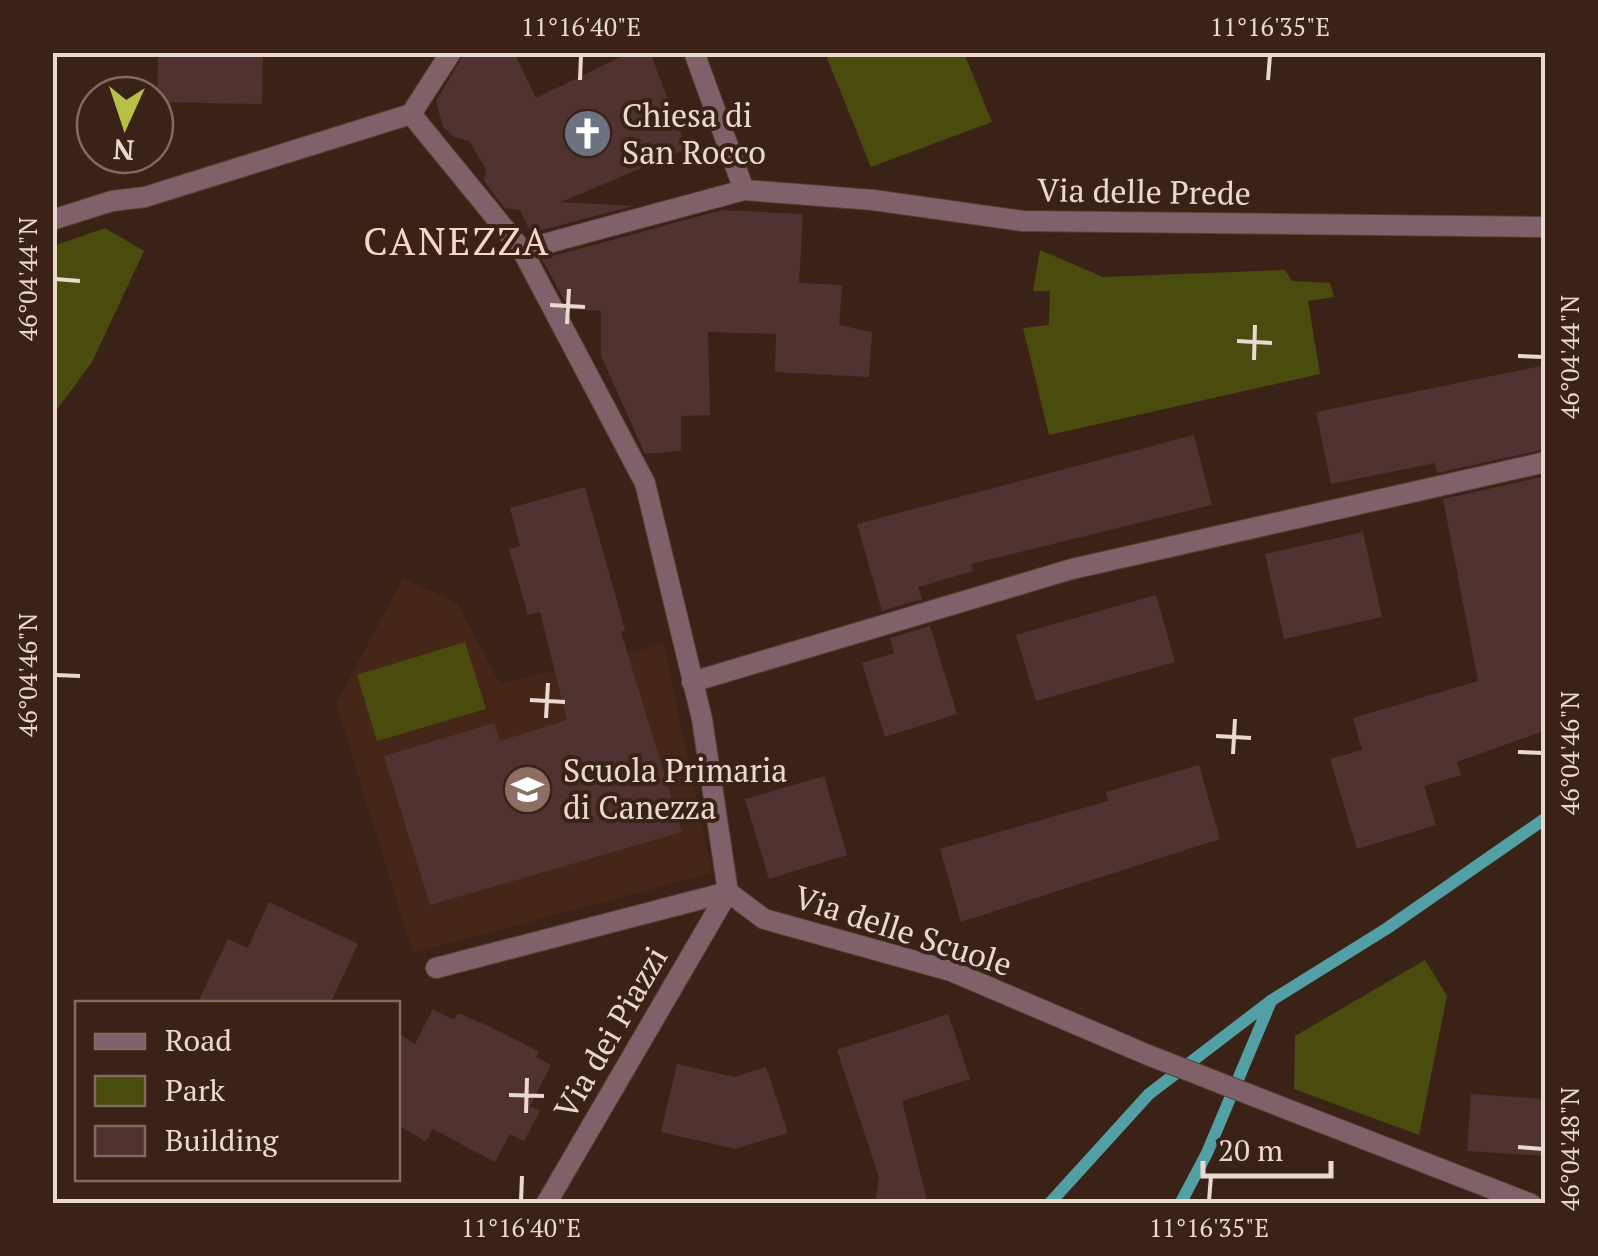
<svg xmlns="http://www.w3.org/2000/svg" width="1598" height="1256" viewBox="0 0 1598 1256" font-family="'PT Serif',serif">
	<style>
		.built { fill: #462617 }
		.green { fill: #494c0d }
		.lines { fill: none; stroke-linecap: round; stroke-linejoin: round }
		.stream { stroke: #539fa6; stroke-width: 12 }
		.building { fill: #503231 }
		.minor-casing { stroke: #573f34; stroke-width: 22 }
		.minor { stroke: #806069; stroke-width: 20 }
		.ticks { fill: none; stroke: #ead9d1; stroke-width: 4 }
		.labels { text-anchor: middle; stroke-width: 8; stroke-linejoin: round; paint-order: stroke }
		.poi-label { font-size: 32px; fill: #ead9d1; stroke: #3b2216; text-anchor: start }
		.street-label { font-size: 32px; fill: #ead9d1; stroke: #3b2216 }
		.quarter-label { font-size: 38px; letter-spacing: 2.5px; fill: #f9d7c7; stroke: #3b2216 }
		.neatline { fill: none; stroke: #ead9d1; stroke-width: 4 }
		.ticks-label { font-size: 25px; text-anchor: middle; fill: #ead9d1 }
	</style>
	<rect width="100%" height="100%" fill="#3b2216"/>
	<polygon class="built" points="403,578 457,603 500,684 664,644 712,873 413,953 336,704"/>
	<g class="green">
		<polygon points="825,53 964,53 992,122 871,167"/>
		<polygon points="105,228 144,251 92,362 53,415 53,246"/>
		<polygon points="1040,250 1103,277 1285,270 1292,281 1330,283 1334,297 1308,301 1320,374 1049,435 1023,328 1049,325 1050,291 1033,291"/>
		<polygon points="465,642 486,709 377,741 357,675"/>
		<polygon points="1425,960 1447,996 1419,1135 1294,1089 1295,1036"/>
	</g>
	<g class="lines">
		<g class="stream">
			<polyline points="1049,1204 1149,1094 1272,1000 1386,929 1546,818"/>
			<polyline points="1180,1204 1207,1153 1271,1001"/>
		</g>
	</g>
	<g class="building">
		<polygon points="158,52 263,52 262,104 157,102"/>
		<polygon points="465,52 514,52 536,98 631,52 650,52 687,149 561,202 633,206 531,233 520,210 505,208 484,181 486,169 469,141 454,137 443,127 436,101"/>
		<polygon points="722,210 803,214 799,283 842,285 839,325 872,332 869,377 775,372 776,334 708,332 710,415 681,416 681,451 645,454 601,356 601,311 569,309 542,259"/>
		<polygon points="1546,365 1546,449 1437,473 1435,463 1331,484 1316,412"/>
		<polygon points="1194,435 1212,505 971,564 973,571 918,587 922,599 882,611 857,524"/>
		<polygon points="1546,476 1546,730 1457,762 1461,775 1424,786 1436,825 1357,849 1330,759 1362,750 1353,718 1478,681 1443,499"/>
		<polygon points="585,487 625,630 621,632 682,832 430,905 384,756 494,723 500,741 567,720 540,612 528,615 509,549 520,546 510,508"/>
		<polygon points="1363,532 1382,617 1284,639 1265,554"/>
		<polygon points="1156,595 1175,662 1036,701 1016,635"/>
		<polygon points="930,626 957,714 885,737 862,663 894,653 890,638"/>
		<polygon points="1199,765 1220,839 961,922 940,849 1108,801 1106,792"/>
		<polygon points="824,776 847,855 769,879 745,799"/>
		<polygon points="269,902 358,944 330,1004 197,1004 228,939 248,948"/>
		<polygon points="433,1009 454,1020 458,1013 491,1027 539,1052 536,1057 551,1065 530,1106 540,1111 524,1141 510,1134 495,1162 433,1129 426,1141 398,1126 398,1033 415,1044"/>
		<polygon points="948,1014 970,1079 902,1101 928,1204 875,1204 879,1177 837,1050"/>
		<polygon points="677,1064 734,1077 766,1067 788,1133 735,1149 661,1132"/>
		<polygon points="1471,1094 1546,1099 1546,1156 1467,1151"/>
	</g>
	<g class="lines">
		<defs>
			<g id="minor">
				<polyline points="694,52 744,190"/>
				<polyline points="411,114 522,250 645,483 702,719 728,892 764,919 951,971 1148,1055 1531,1204"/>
				<polyline points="411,114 451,52"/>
				<polyline points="52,220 112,201 145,197 411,114"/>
				<polyline points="522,250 744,190 873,200 1023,221 1546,227"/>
				<polyline points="692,682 1072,569 1546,462"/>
				<polyline points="436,968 728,892"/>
				<polyline points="546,1204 728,892"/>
			</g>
		</defs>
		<use href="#minor" class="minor-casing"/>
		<use href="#minor" class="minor"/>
	</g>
	<path class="ticks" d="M580 80 581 55M1268 80 1270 55M55 279 80 281M550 305 585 307M567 324 569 289M1237 341 1272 343M1518 356 1543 357M1254 360 1255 325M55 675 80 676M530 700 565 702M546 718 548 683M1216 736 1251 738M1518 752 1543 753M1233 754 1235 719M509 1095 544 1096M526 1113 527 1078M1518 1147 1543 1149M521 1201 522 1176M1209 1201 1211 1176"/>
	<defs>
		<symbol id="church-disc" viewBox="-11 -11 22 22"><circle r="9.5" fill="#6b7280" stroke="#3b2216"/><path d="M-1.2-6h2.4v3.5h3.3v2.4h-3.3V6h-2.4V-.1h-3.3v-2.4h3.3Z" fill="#fff"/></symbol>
		<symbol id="school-disc" viewBox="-11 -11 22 22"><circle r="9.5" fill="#8d6e63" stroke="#3b2216"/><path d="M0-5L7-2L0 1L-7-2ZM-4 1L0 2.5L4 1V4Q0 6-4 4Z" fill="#fff"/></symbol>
	</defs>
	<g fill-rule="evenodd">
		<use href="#church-disc" x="560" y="106" width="55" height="55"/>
		<use href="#school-disc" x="500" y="762" width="55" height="55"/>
	</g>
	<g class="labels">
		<g class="poi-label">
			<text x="622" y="127">Chiesa di<tspan x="622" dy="37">San Rocco</tspan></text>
			<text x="563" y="782">Scuola Primaria<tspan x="563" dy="37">di Canezza</tspan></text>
		</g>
		<g class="street-label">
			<text transform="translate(1144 192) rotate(1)" y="11">Via delle Prede</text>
			<text transform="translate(903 931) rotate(18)" y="11">Via delle Scuole</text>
			<text transform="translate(611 1033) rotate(-60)" y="11">Via dei Piazzi</text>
		</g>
		<g class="quarter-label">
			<text x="457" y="255">CANEZZA</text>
		</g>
	</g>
	<rect width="1598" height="1256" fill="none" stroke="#3b2216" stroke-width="110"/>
	<rect x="75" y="1001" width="325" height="180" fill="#3b2216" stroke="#816b61" stroke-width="2.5"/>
	<rect x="95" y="1034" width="50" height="15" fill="#806069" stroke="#816b61" stroke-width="2.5"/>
	<text x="165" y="1051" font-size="30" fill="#ead9d1">Road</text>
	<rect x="95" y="1076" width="50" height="30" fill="#494c0d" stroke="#816b61" stroke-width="2.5"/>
	<text x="165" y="1101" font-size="30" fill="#ead9d1">Park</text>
	<rect x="95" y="1126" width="50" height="30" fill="#503231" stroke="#816b61" stroke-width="2.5"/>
	<text x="165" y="1151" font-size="30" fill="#ead9d1">Building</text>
	<g transform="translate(125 125) rotate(183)"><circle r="48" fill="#3b2216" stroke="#816b61" stroke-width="2.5"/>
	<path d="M0-8L18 38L0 25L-18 38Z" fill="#b8c147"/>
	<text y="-15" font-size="28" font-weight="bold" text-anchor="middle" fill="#ead9d1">N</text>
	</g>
	<path d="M1203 1161v15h128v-15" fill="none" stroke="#ead9d1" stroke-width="5"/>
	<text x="1218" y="1161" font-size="30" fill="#ead9d1" stroke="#3b2216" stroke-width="8" paint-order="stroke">20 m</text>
	<rect x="55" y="55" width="1488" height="1146" class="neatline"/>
	<g class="ticks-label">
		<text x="581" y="36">11°16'40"E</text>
		<text x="1270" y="36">11°16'35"E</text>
		<text transform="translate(28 279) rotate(-90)" y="9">46°04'44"N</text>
		<text transform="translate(1570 357) rotate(-90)" y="9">46°04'44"N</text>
		<text transform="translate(28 675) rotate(-90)" y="9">46°04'46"N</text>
		<text transform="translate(1570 753) rotate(-90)" y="9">46°04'46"N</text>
		<text transform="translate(1570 1149) rotate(-90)" y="9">46°04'48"N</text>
		<text x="521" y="1237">11°16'40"E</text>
		<text x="1209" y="1237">11°16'35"E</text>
	</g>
</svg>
